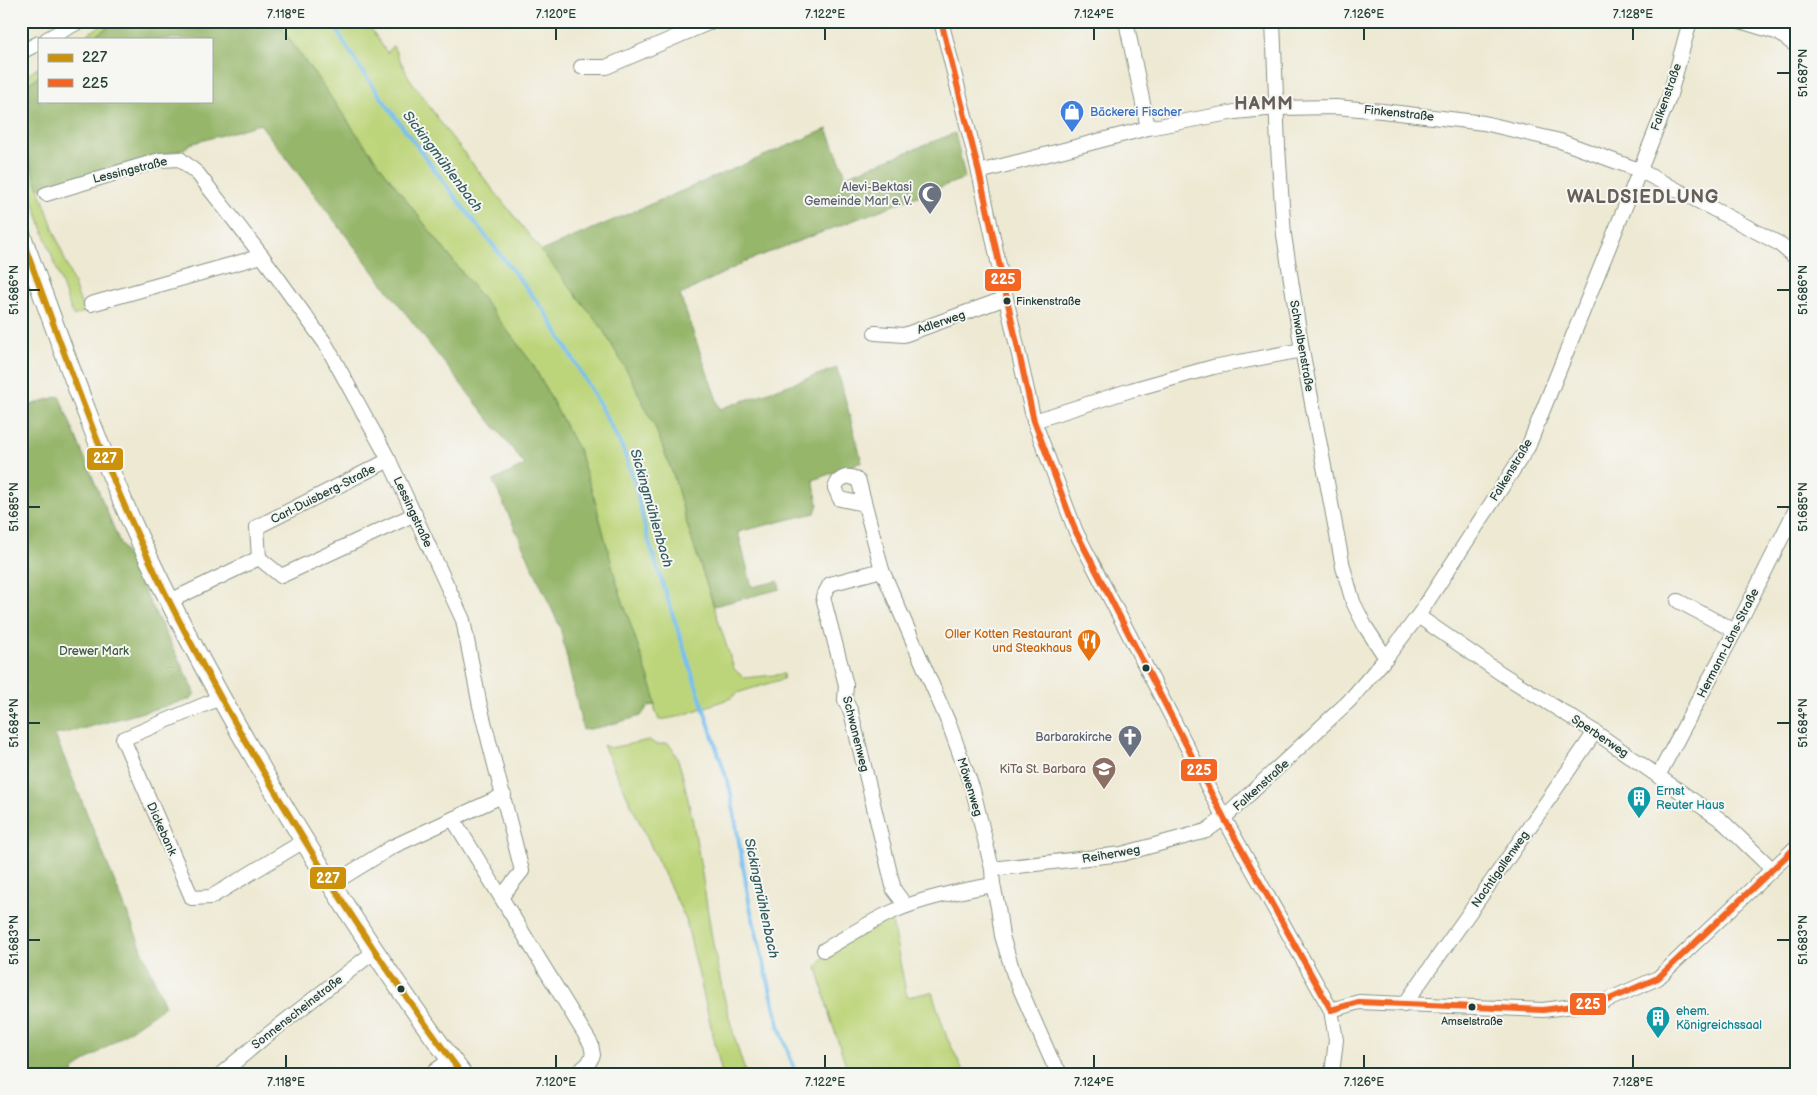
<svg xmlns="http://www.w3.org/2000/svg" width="1817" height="1095" viewBox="0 0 1817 1095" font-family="'Balsamiq Sans',sans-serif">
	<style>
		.green { fill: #bdd57a; stroke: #6e8957 }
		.forest { fill: #96b66a; stroke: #5a7a4f }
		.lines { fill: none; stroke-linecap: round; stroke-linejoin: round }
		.stream { stroke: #77bff0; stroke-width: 4 }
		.minor-casing { stroke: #869384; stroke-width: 16 }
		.secondary-casing { stroke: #869384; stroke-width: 21 }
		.minor { stroke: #fff; stroke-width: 14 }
		.secondary { stroke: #fff; stroke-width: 19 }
		.bus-1-casing { stroke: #f6f6f2; stroke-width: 10 }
		.bus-2-casing { stroke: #f6f6f2; stroke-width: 10 }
		.bus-1 { stroke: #cc910a; stroke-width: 6 }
		.bus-2 { stroke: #f26522; stroke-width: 6 }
		.ticks { fill: none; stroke: #1f3d34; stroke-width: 2 }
		.bus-dot { fill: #1f3d34; stroke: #f6f6f2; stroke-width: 2 }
		.labels { text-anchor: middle; stroke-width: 4; stroke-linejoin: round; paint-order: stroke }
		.bus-label { font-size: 11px; fill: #1f3d34; stroke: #f6f6f2; text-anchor: start }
		.street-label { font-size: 12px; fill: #1f3d34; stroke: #f6f6f2 }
		.shop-label { font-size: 12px; fill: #366cbe; stroke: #f6f6f2; text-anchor: start }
		.worship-label { font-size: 12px; fill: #5b616d; stroke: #f6f6f2; text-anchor: end }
		.food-label { font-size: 12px; fill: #c56008; stroke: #f6f6f2; text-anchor: end }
		.park-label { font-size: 12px; fill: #3f5b42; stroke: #f6f6f2 }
		.education-label { font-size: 12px; fill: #785e54; stroke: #f6f6f2; text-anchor: end }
		.culture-label { font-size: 12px; fill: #0d838f; stroke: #f6f6f2; text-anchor: start }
		.water-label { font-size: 14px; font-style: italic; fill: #355e63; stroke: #f6f6f2 }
		.district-label { font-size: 18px; font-weight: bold; letter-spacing: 1px; fill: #665f59; stroke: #f6f6f2 }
		.line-badge { stroke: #f6f6f2; stroke-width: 2 }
		.badge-label { font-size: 14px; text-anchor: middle; font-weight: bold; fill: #fff }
		.neatline { fill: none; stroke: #1f3d34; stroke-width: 2 }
		.ticks-label { font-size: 12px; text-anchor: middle; fill: #1f3d34 }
	</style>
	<rect width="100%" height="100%" fill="#f6f6f2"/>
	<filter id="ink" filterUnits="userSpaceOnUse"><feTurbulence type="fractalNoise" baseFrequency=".02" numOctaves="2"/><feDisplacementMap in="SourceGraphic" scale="10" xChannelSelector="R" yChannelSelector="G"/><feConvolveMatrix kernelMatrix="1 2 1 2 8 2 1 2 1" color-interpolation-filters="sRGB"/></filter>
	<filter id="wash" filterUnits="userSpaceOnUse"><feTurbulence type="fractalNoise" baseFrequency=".0096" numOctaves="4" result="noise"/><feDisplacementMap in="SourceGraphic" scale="20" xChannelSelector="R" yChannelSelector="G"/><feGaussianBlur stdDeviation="1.12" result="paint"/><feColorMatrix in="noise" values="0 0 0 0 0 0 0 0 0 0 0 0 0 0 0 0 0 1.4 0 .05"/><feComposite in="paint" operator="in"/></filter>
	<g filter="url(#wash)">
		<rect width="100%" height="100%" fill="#eee9d3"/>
		<g class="green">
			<polygon points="108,21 117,21 90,39 80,39"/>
			<path d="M278 21H366L387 53 393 46 408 76 446 130 600 325 629 374 655 427 675 480 689 531 734 669 744 678 784 674 783 679 737 693 731 698 677 717 659 720 655 709 654 694 617 584 595 501 579 451 532 363C464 273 392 186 328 93 312 69 293 47 278 21Z"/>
			<polygon points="39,67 39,76 25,86 21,95 21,80"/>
			<polygon points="21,140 84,312 73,316 21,167"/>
			<path d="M649 740 657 745 668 743C680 758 683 777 687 795 699 846 705 898 714 949 722 991 732 1033 746 1074H722L686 920 603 745 610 748Z"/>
			<polygon points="891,917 907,997 932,992 947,1038 965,1074 849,1074 830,1017 817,967 825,955"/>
		</g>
		<g class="forest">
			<path d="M117 21H278C293 47 312 69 328 93 392 186 464 273 532 363L579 451 595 501 617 584 654 694 655 705 648 706 641 716 601 727 583 730 560 627 493 481 525 465 434 350 260 124 190 144 184 149 39 188 21 140V95L25 86 39 76V101H211V39H90Z"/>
			<polygon points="827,129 846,176 955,133 965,178 749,260 680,295 720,409 837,368 862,462 813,480 818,504 815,513 738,532 752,587 778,581 780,589 714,606 689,531 675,480 655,427 629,374 600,325 541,251"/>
			<polygon points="59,396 120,543 194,690 194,695 191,699 78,730 55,735 165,1006 73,1070 74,1074 21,1074 21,408"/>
		</g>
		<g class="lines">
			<polyline class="stream" points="331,21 360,68 399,122 449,189 546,313 597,400 623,449 635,484 647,536 730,789 750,907 780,1029 796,1074"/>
		</g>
	</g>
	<g filter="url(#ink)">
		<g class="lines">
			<defs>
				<g id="minor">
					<polyline points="941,21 979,172 1006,298 1034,421 1076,532 1224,818 1331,1010 1336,1040 1332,1074"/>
					<polyline points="1126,21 1148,128"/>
					<polyline points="1273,21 1278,147 1284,235 1302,350 1343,567 1353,602 1365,626 1386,658"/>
					<polyline points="1740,21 1779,33 1792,43"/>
					<polyline points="47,39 80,21"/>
					<polyline points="21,52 39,43"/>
					<polyline points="581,67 606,67 713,21"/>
					<polyline points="979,172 1148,128 1235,112 1277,108 1336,107 1382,111 1484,123 1560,141 1639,170 1778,243 1796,258"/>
					<polyline points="46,194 160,160 180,159 198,174 262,256 325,343 389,460 463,620 480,706 522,871 502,896"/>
					<polyline points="91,304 262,256"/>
					<polyline points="875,333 904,335 1006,298"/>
					<polyline points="1034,421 1131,390 1213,367 1302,350"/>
					<polyline points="389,460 257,527 259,558 281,576 415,514"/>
					<path d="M864 504 840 499 835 488C839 476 851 473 859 482L882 570 949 724 973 790 992 869 993 885 998 907 1002 936 1014 975 1052 1061 1061 1074"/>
					<polyline points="882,570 830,584 823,597 846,685 845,700 851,712 894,890 906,906"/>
					<polyline points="170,601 259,558"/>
					<polyline points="1678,601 1735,631"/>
					<polyline points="1418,616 1502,674 1595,732 1721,820 1772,869"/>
					<polyline points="220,698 123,739 192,898 211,897 304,841"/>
					<polyline points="1658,776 1735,631 1796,509"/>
					<polyline points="453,819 591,1044 593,1055 588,1064 576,1074"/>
					<polyline points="992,869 1122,854 1206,831 1224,818 1349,701 1386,658 1418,616 1528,447 1669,98 1690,21"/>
					<polyline points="332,884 392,847 504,795"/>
					<path d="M824 950C847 937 869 922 892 912 923 898 959 891 993 885"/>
					<polyline points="1404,1005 1501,868 1595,732"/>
					<polyline points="1331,1010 1359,1002 1543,1010 1603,1002 1658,978 1796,847"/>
					<polyline points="221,1074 266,1036 375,951"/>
					<polyline points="431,1074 451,1059"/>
				</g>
				<path id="secondary" d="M21 235C57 332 91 430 133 525 174 615 222 702 272 787 330 885 392 983 462 1074"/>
			</defs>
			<use href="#minor" class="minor-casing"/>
			<use href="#secondary" class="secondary-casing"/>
			<use href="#minor" class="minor"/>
			<use href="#secondary" class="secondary"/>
			<defs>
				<path id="bus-1" d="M21 236C57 333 91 431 133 525 170 608 214 688 260 766 322 872 388 976 462 1074"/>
				<polyline id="bus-2" points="941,21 979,172 1034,421 1076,532 1224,818 1331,1010 1359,1002 1543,1010 1603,1002 1658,978 1796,847"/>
			</defs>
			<use href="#bus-1" class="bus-1-casing"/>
			<use href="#bus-2" class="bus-2-casing"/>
			<use href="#bus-1" class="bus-1"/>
			<use href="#bus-2" class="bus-2"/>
		</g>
	</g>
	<path class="ticks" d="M286 28V40M556 28V40M825 28V40M1094 28V40M1364 28V40M1633 28V40M1777 73H1790M28 290H40M1777 290H1790M28 507H40M1777 507H1790M28 723H40M1777 723H1790M28 940H40M1777 940H1790M286 1055V1068M556 1055V1068M825 1055V1068M1094 1055V1068M1364 1055V1068M1633 1055V1068"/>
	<defs>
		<symbol id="shop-pin" viewBox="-11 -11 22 30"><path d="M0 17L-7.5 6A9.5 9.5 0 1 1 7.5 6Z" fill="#3f7fe0" stroke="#f6f6f2"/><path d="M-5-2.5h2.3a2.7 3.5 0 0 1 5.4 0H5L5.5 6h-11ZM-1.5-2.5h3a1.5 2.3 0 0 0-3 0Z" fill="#fff"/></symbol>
		<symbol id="mosque-pin" viewBox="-11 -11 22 30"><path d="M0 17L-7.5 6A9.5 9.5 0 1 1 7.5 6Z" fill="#6b7280" stroke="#f6f6f2"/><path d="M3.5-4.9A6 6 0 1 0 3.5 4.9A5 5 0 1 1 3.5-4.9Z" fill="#fff"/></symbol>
		<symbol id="restaurant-pin" viewBox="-11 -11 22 30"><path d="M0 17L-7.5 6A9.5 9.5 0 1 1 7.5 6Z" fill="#e8710a" stroke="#f6f6f2"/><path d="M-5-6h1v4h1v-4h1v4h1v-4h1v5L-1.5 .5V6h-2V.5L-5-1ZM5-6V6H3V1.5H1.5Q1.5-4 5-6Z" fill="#fff"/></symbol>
		<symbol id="church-pin" viewBox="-11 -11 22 30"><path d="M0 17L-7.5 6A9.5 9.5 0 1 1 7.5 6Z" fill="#6b7280" stroke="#f6f6f2"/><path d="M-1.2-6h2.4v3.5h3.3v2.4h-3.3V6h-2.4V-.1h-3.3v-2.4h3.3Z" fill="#fff"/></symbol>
		<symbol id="school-pin" viewBox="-11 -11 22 30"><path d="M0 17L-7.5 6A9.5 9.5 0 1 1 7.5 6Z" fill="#8d6e63" stroke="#f6f6f2"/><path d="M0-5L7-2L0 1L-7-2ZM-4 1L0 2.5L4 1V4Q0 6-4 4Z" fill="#fff"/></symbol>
		<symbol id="building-pin" viewBox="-11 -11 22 30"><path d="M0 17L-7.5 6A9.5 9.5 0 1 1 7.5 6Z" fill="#0f9aa8" stroke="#f6f6f2"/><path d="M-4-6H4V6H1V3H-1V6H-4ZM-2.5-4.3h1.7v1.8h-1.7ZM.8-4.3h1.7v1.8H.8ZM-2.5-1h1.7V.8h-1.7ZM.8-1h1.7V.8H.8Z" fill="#fff"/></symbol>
	</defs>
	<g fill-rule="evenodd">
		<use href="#shop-pin" x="1058" y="98" width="28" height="38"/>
		<use href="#mosque-pin" x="916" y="180" width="28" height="38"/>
		<use href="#restaurant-pin" x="1075" y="627" width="28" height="38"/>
		<use href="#church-pin" x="1116" y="723" width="28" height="38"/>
		<use href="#school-pin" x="1090" y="755" width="28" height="38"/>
		<use href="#building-pin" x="1625" y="784" width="28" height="38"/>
		<use href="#building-pin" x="1644" y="1004" width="28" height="38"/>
	</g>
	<g class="bus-dot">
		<circle cx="1007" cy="301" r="4.5"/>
		<circle cx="1146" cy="668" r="4.5"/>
		<circle cx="401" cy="989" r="4.5"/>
		<circle cx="1472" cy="1007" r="4.5"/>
	</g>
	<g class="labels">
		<g class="bus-label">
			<text x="1016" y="305">Finkenstraße</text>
			<text x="1472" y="1025" text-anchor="middle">Amselstraße</text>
		</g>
		<g class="street-label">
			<text transform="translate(1666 97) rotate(-71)" y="4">Falkenstraße</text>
			<text transform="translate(1399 113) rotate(6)" y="4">Finkenstraße</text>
			<text transform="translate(130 170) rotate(-14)" y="4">Lessingstraße</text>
			<text transform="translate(941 322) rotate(-19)" y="4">Adlerweg</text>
			<text transform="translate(1302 346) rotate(80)" y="4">Schwalbenstraße</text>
			<text transform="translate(1511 470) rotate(-59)" y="4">Falkenstraße</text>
			<text transform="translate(323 494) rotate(-27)" y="4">Carl-Duisberg-Straße</text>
			<text transform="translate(413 512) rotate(65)" y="4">Lessingstraße</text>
			<text transform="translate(1728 643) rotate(-63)" y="4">Hermann-Löns-Straße</text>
			<text transform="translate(856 734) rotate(76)" y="4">Schwanenweg</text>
			<text transform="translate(1600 736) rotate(34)" y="4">Sperberweg</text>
			<text transform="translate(1261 785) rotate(-42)" y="4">Falkenstraße</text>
			<text transform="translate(970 787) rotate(73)" y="4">Möwenweg</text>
			<text transform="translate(162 829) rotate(66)" y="4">Dickebank</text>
			<text transform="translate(1111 854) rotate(-10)" y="4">Reiherweg</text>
			<text transform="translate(1500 869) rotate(-55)" y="4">Nachtigallenweg</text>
			<text transform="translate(297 1012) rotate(-38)" y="4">Sonnenscheinstraße</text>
		</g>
		<g class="shop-label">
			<text x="1090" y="116">Bäckerei Fischer</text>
		</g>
		<g class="worship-label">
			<text x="912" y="191">Alevi-Bektasi<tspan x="912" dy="14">Gemeinde Marl e. V.</tspan></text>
			<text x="1112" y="741">Barbarakirche</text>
		</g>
		<g class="food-label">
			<text x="1072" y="638">Oller Kotten Restaurant<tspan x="1072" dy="14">und Steakhaus</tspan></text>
		</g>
		<g class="park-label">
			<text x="94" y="655">Drewer Mark</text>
		</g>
		<g class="education-label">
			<text x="1086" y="773">KiTa St. Barbara</text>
		</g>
		<g class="culture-label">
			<text x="1656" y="795">Ernst<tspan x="1656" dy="14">Reuter Haus</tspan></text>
			<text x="1676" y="1015">ehem.<tspan x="1676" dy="14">Königreichssaal</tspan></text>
		</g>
		<g class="water-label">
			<text transform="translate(443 161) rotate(53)" y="5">Sickingmühlenbach</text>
			<text transform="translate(652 508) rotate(74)" y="5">Sickingmühlenbach</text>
			<text transform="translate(762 898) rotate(78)" y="5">Sickingmühlenbach</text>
		</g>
		<g class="district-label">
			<text x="1264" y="110">HAMM</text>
			<text x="1643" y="203">WALDSIEDLUNG</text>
		</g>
	</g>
	<g class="line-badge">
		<rect x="984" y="268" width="38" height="24" rx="5" fill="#f26522"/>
		<rect x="86" y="447" width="38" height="24" rx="5" fill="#cc910a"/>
		<rect x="1180" y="758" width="38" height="24" rx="5" fill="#f26522"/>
		<rect x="309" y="866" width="38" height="24" rx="5" fill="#cc910a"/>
		<rect x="1569" y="992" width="38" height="24" rx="5" fill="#f26522"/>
	</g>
	<g class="badge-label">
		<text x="1003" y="284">225</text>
		<text x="105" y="463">227</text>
		<text x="1199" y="775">225</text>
		<text x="328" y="883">227</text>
		<text x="1588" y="1009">225</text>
	</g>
	<rect width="1817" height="1095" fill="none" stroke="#f6f6f2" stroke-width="55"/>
	<rect x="38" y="38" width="175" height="65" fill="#f6f6f2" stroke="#a0aca6"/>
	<rect x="48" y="54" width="25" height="8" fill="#cc910a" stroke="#a0aca6"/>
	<text x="82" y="62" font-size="15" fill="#1f3d34">227</text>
	<rect x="48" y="79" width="25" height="8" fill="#f26522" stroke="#a0aca6"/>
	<text x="82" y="88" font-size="15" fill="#1f3d34">225</text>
	<rect x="28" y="28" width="1762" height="1040" class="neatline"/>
	<g class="ticks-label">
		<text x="286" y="18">7.118°E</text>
		<text x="556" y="18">7.120°E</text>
		<text x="825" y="18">7.122°E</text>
		<text x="1094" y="18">7.124°E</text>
		<text x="1364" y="18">7.126°E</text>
		<text x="1633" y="18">7.128°E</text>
		<text transform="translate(1803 73) rotate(-90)" y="4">51.687°N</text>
		<text transform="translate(14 290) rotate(-90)" y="4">51.686°N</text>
		<text transform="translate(1803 290) rotate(-90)" y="4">51.686°N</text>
		<text transform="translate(14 507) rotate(-90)" y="4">51.685°N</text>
		<text transform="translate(1803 507) rotate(-90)" y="4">51.685°N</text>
		<text transform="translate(14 723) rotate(-90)" y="4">51.684°N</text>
		<text transform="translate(1803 723) rotate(-90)" y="4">51.684°N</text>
		<text transform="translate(14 940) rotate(-90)" y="4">51.683°N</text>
		<text transform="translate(1803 940) rotate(-90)" y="4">51.683°N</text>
		<text x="286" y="1086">7.118°E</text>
		<text x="556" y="1086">7.120°E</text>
		<text x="825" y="1086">7.122°E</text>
		<text x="1094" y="1086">7.124°E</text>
		<text x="1364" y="1086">7.126°E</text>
		<text x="1633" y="1086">7.128°E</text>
	</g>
</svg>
